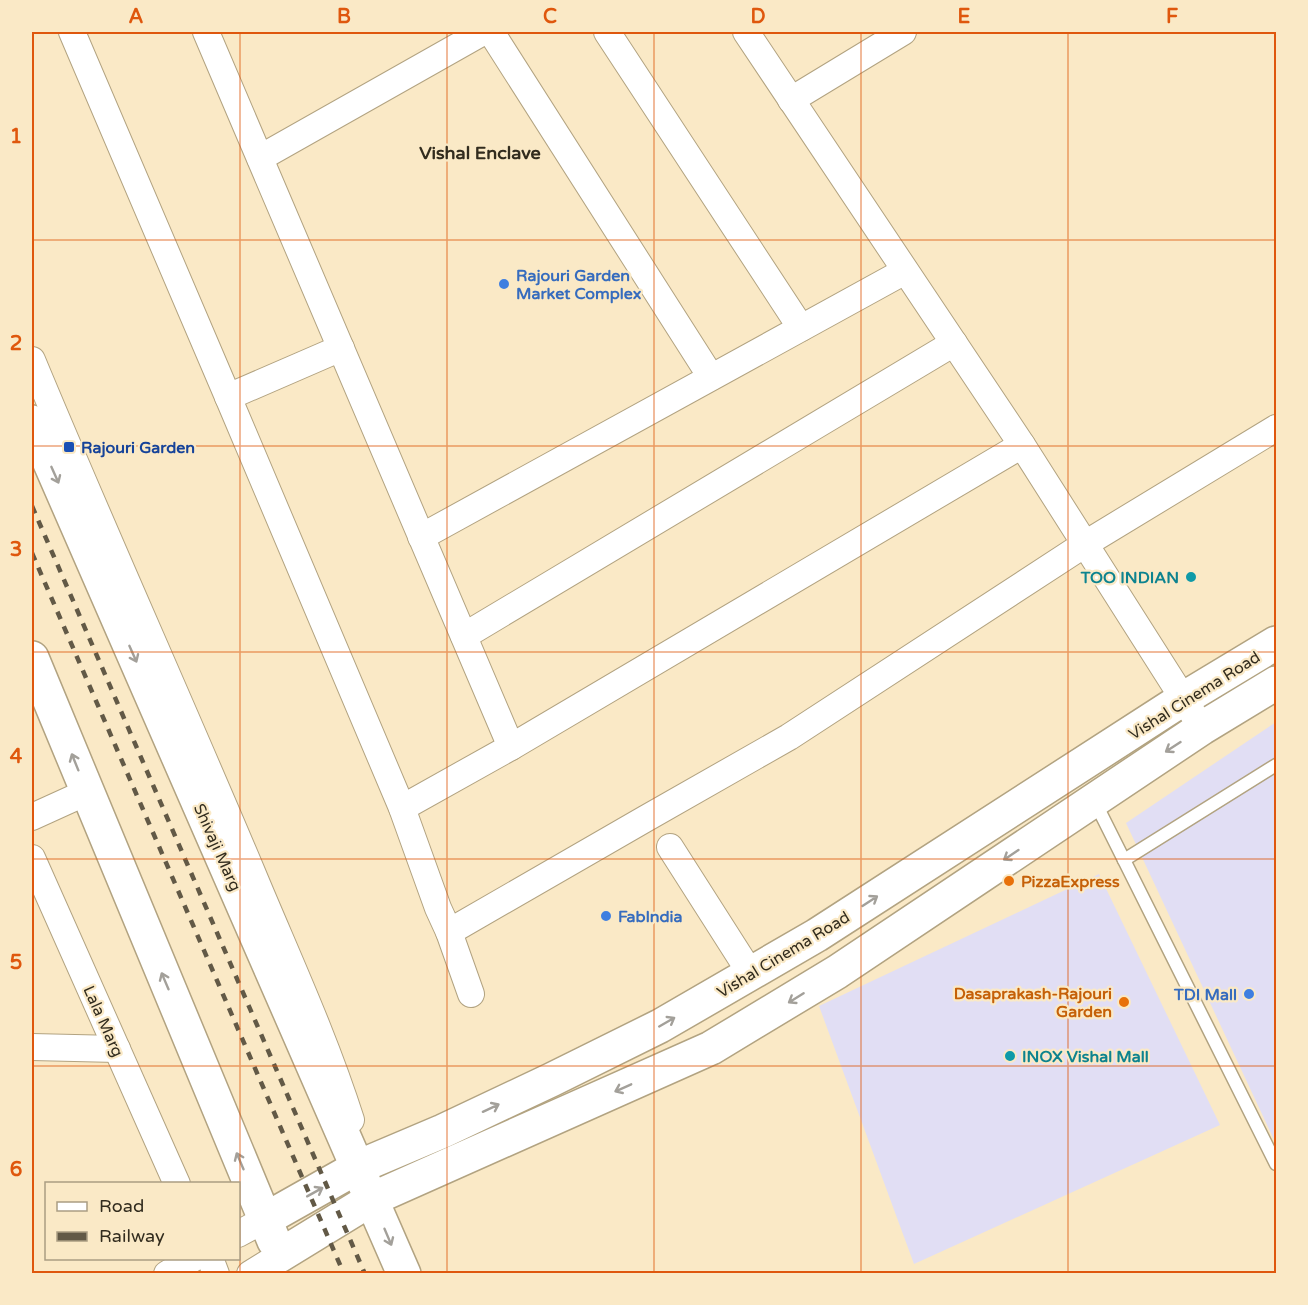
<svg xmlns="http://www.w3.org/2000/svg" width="1308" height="1305" viewBox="0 0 1308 1305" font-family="'Varela Round',sans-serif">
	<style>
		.commercial { fill: #e1def4 }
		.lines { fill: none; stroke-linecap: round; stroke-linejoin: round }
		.lane-casing { stroke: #b2a381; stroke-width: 15 }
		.street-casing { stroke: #b2a381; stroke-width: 28 }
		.secondary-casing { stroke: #b2a381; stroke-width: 36 }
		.lane { stroke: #fff; stroke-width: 12 }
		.street { stroke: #fff; stroke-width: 26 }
		.secondary { stroke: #fff; stroke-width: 33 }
		.rail { stroke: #625946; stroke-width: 4.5; stroke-dasharray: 8 8; stroke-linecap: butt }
		.oneway { stroke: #a3a09a }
		.grid { fill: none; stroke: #df570d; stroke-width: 1.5; stroke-opacity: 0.55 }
		.shop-dot { fill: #3f7fe0; stroke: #fae9c6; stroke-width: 2 }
		.transit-dot { fill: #1a4fb4; stroke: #fae9c6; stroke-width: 2 }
		.culture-dot { fill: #0f9aa8; stroke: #fae9c6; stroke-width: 2 }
		.food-dot { fill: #e8710a; stroke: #fae9c6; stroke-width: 2 }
		.labels { text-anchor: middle; stroke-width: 4.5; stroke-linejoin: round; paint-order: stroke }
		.shop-label { font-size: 16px; font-weight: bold; fill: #366cbe; stroke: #fae9c6; text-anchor: start }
		.transit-label { font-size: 16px; font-weight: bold; fill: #164399; stroke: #fae9c6; text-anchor: start }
		.culture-label { font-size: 16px; font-weight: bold; fill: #0d838f; stroke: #fae9c6; text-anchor: end }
		.street-label { font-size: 16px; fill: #322c1e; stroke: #fae9c6 }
		.food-label { font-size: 16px; font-weight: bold; fill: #c56008; stroke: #fae9c6; text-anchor: start }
		.neighbourhood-label { font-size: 18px; font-weight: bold; fill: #322c1e; stroke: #fae9c6 }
		.neatline { fill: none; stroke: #df570d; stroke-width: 2 }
		.grid-label { font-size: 20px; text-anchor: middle; font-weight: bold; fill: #df570d }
	</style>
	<rect width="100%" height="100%" fill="#fae9c6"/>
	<g class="commercial">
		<polygon points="1276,722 1276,1144 1126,823"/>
		<polygon points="1099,874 1220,1125 914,1264 819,1006"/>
	</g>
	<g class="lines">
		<defs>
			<g id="lane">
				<polyline points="1094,800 1276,1164"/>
				<polyline points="1124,860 1276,765"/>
			</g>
			<g id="street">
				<polyline points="72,32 228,397 402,808 438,908 449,932 645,819 789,737 1085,544 1276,428"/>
				<polyline points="206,32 511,747"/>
				<polyline points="491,32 711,377"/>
				<polyline points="607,32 801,328"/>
				<polyline points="746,32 1022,445 1202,728"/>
				<polyline points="791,100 903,32"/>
				<polyline points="260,158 483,32"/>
				<path d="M32 360C103 531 180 701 252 872 286 954 324 1035 351 1120"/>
				<polyline points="228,397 341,348"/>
				<polyline points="421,537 905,271"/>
				<polyline points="464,636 954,343"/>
				<polyline points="402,808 511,747 1022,445"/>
				<polyline points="32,817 87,792"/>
				<polyline points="670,847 751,974"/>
				<polyline points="32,858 177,1184"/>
				<polyline points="449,932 471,994"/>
				<polyline points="32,1047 117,1049"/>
				<polyline points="238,1234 264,1220"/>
				<polyline points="210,1258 216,1274"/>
				<polyline points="167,1274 194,1258"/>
				<polyline points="250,1274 279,1256"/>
			</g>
			<g id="secondary">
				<polyline points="32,422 404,1274"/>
				<polyline points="32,658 274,1241"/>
				<polyline points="264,1220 358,1167 443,1131 551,1080 660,1026 817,935 1183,699 1276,643"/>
				<polyline points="279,1256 372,1199 711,1048 837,972 1202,728 1276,683"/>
			</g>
		</defs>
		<use href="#lane" class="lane-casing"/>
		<use href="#street" class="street-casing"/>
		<use href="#secondary" class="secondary-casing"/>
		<use href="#lane" class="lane"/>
		<use href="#street" class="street"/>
		<use href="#secondary" class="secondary"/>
		<g class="rail">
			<polyline points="32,506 365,1274"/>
			<polyline points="32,553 344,1274"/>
		</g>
	</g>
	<defs><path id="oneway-shaft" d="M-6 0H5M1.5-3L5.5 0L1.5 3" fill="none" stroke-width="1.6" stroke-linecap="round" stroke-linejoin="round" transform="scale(1.5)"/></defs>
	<g class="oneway">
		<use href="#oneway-shaft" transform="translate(55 475) rotate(66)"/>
		<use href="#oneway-shaft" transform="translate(133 654) rotate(66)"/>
		<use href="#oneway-shaft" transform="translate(1173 747) rotate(147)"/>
		<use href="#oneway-shaft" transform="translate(75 762) rotate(-112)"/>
		<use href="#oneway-shaft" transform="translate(1011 855) rotate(146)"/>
		<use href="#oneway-shaft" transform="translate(870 901) rotate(-33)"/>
		<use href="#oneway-shaft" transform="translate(165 981) rotate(-113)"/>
		<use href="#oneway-shaft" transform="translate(796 998) rotate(148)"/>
		<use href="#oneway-shaft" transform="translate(667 1022) rotate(-30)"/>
		<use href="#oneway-shaft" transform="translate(623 1088) rotate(156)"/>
		<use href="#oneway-shaft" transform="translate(491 1108) rotate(-25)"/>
		<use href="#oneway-shaft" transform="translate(240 1161) rotate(-113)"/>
		<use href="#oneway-shaft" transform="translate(315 1192) rotate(-29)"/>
		<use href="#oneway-shaft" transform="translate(388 1237) rotate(67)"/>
	</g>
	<path class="grid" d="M240 32V1274M447 32V1274M654 32V1274M861 32V1274M1068 32V1274M32 240H1276M32 446H1276M32 652H1276M32 859H1276M32 1066H1276"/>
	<g class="shop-dot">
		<circle cx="504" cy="284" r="6"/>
		<circle cx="606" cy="916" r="6"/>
		<circle cx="1249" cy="994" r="6"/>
	</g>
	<rect class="transit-dot" x="63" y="441" width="12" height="12" rx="3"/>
	<g class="culture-dot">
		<circle cx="1191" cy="577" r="6"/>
		<circle cx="1010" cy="1056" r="6"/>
	</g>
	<g class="food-dot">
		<circle cx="1009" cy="881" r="6"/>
		<circle cx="1124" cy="1002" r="6"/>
	</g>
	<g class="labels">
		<g class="shop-label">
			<text x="516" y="281">Rajouri Garden<tspan x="516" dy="18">Market Complex</tspan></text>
			<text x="618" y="922">FabIndia</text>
			<text x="1237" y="1000" text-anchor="end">TDI Mall</text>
		</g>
		<g class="transit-label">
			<text x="81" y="453">Rajouri Garden</text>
		</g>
		<g class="culture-label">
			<text x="1179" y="583">TOO INDIAN</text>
			<text x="1022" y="1062" text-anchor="start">INOX Vishal Mall</text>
		</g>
		<g class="street-label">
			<text transform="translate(1194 695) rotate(-32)" y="6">Vishal Cinema Road</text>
			<text transform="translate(218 847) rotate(66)" y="6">Shivaji Marg</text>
			<text transform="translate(783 954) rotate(-31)" y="6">Vishal Cinema Road</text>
			<text transform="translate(104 1021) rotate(66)" y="6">Lala Marg</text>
		</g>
		<g class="food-label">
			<text x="1021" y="887">PizzaExpress</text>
			<text x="1112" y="999" text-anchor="end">Dasaprakash-Rajouri<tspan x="1112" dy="18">Garden</tspan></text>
		</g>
		<g class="neighbourhood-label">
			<text x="480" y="159">Vishal Enclave</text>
		</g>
	</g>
	<rect width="1308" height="1305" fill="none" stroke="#fae9c6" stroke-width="66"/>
	<rect x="45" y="1182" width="195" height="78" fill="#fae9c6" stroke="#aa9d83" stroke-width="1.5"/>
	<rect x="57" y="1202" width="30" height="9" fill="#ffffff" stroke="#aa9d83" stroke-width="1.5"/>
	<text x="99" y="1212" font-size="18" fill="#322c1e">Road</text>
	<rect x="57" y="1232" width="30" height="9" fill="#625946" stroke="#aa9d83" stroke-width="1.5"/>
	<text x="99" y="1242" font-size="18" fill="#322c1e">Railway</text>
	<rect x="33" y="33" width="1242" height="1239" class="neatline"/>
	<g class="grid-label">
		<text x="136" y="23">A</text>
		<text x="344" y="23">B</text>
		<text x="550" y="23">C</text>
		<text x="758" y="23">D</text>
		<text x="964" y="23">E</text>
		<text x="1172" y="23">F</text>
		<text x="16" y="143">1</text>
		<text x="16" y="350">2</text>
		<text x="16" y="556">3</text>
		<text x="16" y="763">4</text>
		<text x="16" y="969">5</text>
		<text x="16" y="1176">6</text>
	</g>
</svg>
